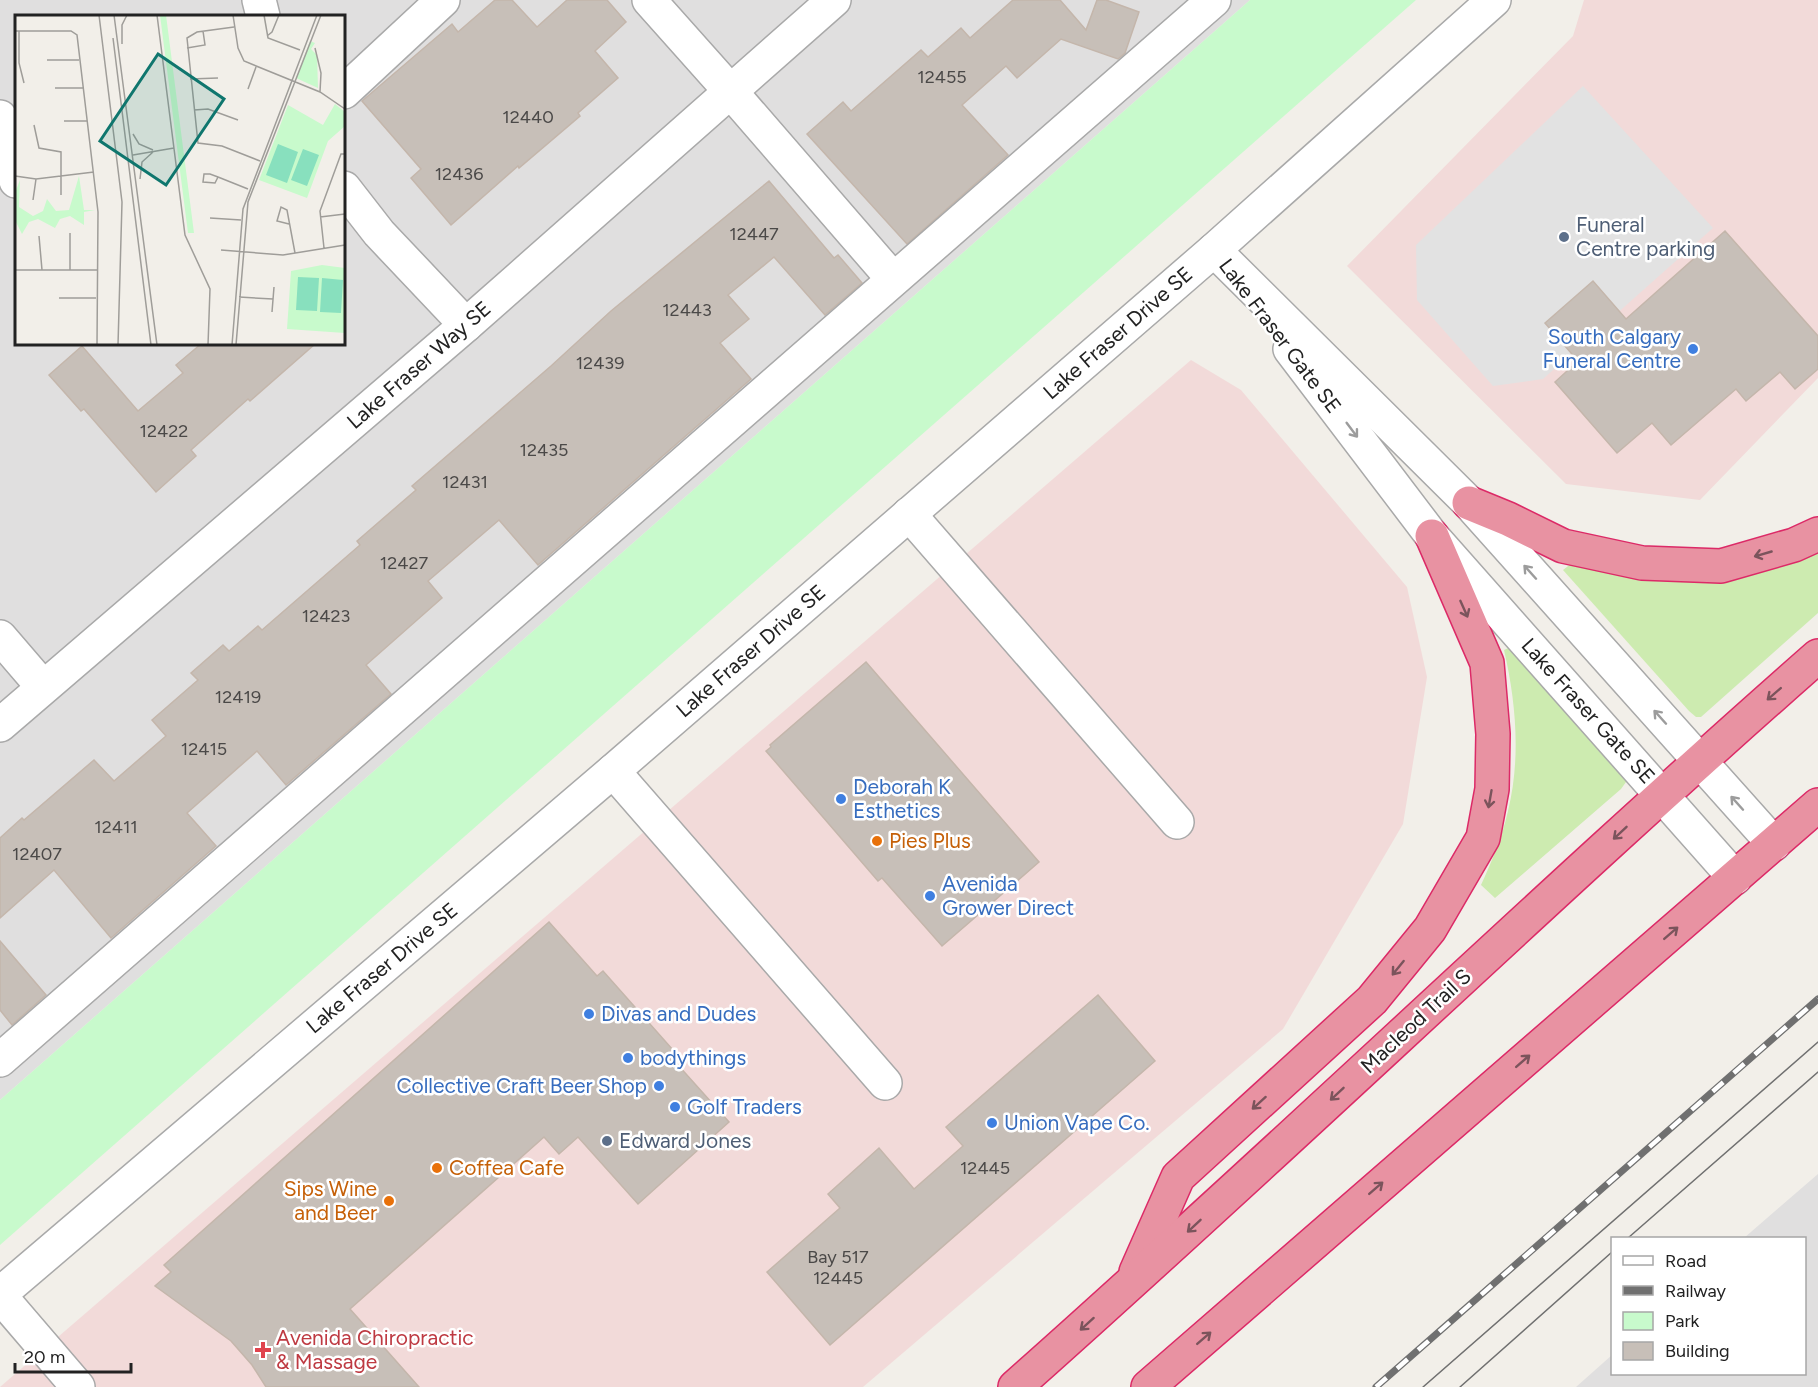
<svg xmlns="http://www.w3.org/2000/svg" width="1818" height="1387" viewBox="0 0 1818 1387" font-family="Figtree,sans-serif">
	<style>
		.residential { fill: #e0dfdf; fill-rule: evenodd }
		.commercial { fill: #f2dad9 }
		.grass { fill: #cdebb0 }
		.park { fill: #c8facc }
		.parking { fill: #e2e2e2 }
		.building { fill: #c7bfb8; stroke: #c4b6ab; stroke-width: 1.5 }
		.lines { fill: none; stroke-linecap: round; stroke-linejoin: round }
		.minor-casing { stroke: #a9a9a9; stroke-width: 36 }
		.highway-casing { stroke: #dc2a67; stroke-width: 36 }
		.minor { stroke: #fff; stroke-width: 33 }
		.highway { stroke: #e892a2; stroke-width: 33 }
		.tram { stroke: #707070; stroke-width: 1.5 }
		.rail-casing { stroke: #707070; stroke-width: 7 }
		.rail { stroke: #fff; stroke-width: 4.5; stroke-dasharray: 14; stroke-linecap: butt }
		.oneway { stroke: #9c9c9c }
		.oneway2 { stroke: #7b545c }
		.service-dot { fill: #5c6f8a; stroke: #fff; stroke-width: 2 }
		.shop-dot { fill: #3f7fe0; stroke: #fff; stroke-width: 2 }
		.food-dot { fill: #e8710a; stroke: #fff; stroke-width: 2 }
		.health-dot { fill: #e0444e; stroke: #fff; stroke-width: 2 }
		.labels { text-anchor: middle; stroke-width: 5; stroke-linejoin: round; paint-order: stroke }
		.number-label { font-size: 18px; fill: #4b4948 }
		.service-label { font-size: 21px; fill: #4e5e75; stroke: #fff; text-anchor: start }
		.street-label { font-size: 21px; fill: #222; stroke: #fff }
		.shop-label { font-size: 21px; fill: #366cbe; stroke: #fff; text-anchor: start }
		.food-label { font-size: 21px; fill: #c56008; stroke: #fff; text-anchor: start }
		.health-label { font-size: 21px; fill: #be3a42; stroke: #fff; text-anchor: start }
		.inset-road { fill: none; stroke: #9f9d99; stroke-width: 1.5 }
		.view { fill: #0f766e; fill-opacity: 0.15; stroke: #0f766e; stroke-width: 3 }
		.inset-edge { fill: none; stroke: #222; stroke-width: 3 }
	</style>
	<rect width="100%" height="100%" fill="#f2efe9"/>
	<g class="residential">
		<path d="M0 0H1250L0 1100ZM16 16H344V344H16Z"/>
		<polygon points="1818,1174 1818,1387 1576,1387 1612,1355 1612,1374 1804,1374 1804,1238 1744,1238"/>
	</g>
	<g class="commercial">
		<polygon points="1584,0 1818,0 1818,378 1700,500 1566,484 1347,266 1573,36"/>
		<polygon points="1191,360 1241,390 1407,587 1427,677 1403,824 1283,1029 863,1387 0,1387"/>
	</g>
	<g class="grass">
		<polygon points="1818,552 1818,613 1701,717 1696,717 1689,711 1563,570 1572,563"/>
		<path d="M1515 645 1627 775 1626 782 1621 789 1495 898 1481 885C1492 861 1502 837 1508 811 1521 758 1516 702 1504 650Z"/>
	</g>
	<polygon class="park" points="1250,0 1416,0 0,1245 0,1100"/>
	<polygon class="parking" points="1583,86 1713,228 1543,379 1493,386 1417,300 1416,245"/>
	<g class="building">
		<polygon points="495,0 512,0 537,27 567,0 607,0 626,22 595,51 618,78 578,113 580,116 519,168 518,166 451,225 411,178 421,169 362,101 452,24 458,32"/>
		<polygon points="1013,0 1060,0 1086,30 1097,0 1106,0 1139,12 1125,53 1118,59 1061,39 1017,78 1006,66 962,105 1008,155 907,244 807,134 843,102 851,111 921,50 928,57 961,28 970,38"/>
		<polygon points="769,181 834,258 838,255 862,283 825,315 774,257 728,295 749,319 720,343 751,379 538,565 499,520 428,581 442,598 366,665 391,694 286,785 257,751 187,813 216,846 111,938 54,870 0,918 0,838 22,818 24,820 94,760 114,781 166,736 152,720 198,680 191,673 223,645 229,651 258,626 262,630 360,545 357,541 416,490 412,486 551,366 611,311"/>
		<polygon points="1725,231 1818,336 1818,369 1795,389 1780,372 1746,401 1736,389 1671,445 1652,423 1617,453 1555,382 1578,361 1545,323 1593,281 1626,319"/>
		<polygon points="201,344 315,344 250,401 248,399 191,450 196,456 156,492 84,409 81,411 49,375 82,346 138,411 183,373 176,365"/>
		<polygon points="866,662 1039,862 942,946 882,878 878,881 766,751 771,747 770,745"/>
		<polygon points="549,922 597,976 603,971 673,1050 669,1055 729,1122 638,1204 578,1137 559,1154 544,1137 350,1309 419,1387 266,1387 252,1365 231,1341 155,1286 171,1272 164,1265"/>
		<polygon points="0,941 46,995 12,1025 0,1010"/>
		<polygon points="1098,995 1155,1061 830,1345 767,1272 840,1208 828,1194 879,1148 914,1189 963,1146 946,1127"/>
	</g>
	<g class="lines">
		<defs>
			<g id="minor">
				<polyline points="259,0 263,16"/>
				<polyline points="649,0 731,92 893,279"/>
				<polyline points="344,92 443,0"/>
				<polyline points="0,117 16,181"/>
				<polyline points="344,188 379,233 466,325"/>
				<polyline points="1214,250 1469,503 1774,844"/>
				<polyline points="1290,349 1432,536 1735,878"/>
				<polyline points="909,514 1177,822"/>
				<polyline points="0,637 43,687"/>
				<polyline points="0,725 466,325 834,0"/>
				<polyline points="613,771 885,1083"/>
				<polyline points="0,1060 1214,0"/>
				<polyline points="0,1294 613,771 1214,250 1494,0"/>
				<polyline points="0,1296 78,1387"/>
			</g>
			<g id="highway">
				<polyline points="1469,503 1508,519 1563,546 1642,563 1721,566 1794,545 1818,534"/>
				<polyline points="1136,1272 1178,1177 1372,1000 1430,929 1483,838 1492,789 1493,734 1487,663 1432,536"/>
				<path d="M1015 1387C1286 1147 1546 895 1818 656"/>
				<polyline points="1148,1387 1818,805"/>
			</g>
		</defs>
		<use href="#minor" class="minor-casing"/>
		<use href="#highway" class="highway-casing"/>
		<use href="#minor" class="minor"/>
		<use href="#highway" class="highway"/>
		<g class="tram">
			<polyline points="1628,1238 1818,1072"/>
			<polyline points="1423,1387 1818,1042"/>
			<polyline points="1460,1387 1612,1252"/>
		</g>
		<defs>
			<polyline id="rail" points="1376,1387 1818,999"/>
		</defs>
		<use href="#rail" class="rail-casing"/>
		<use href="#rail" class="rail"/>
	</g>
	<defs><path id="oneway-shaft" d="M-6 0H5M1.5-3L5.5 0L1.5 3" fill="none" stroke-width="1.6" stroke-linecap="round" stroke-linejoin="round" transform="scale(1.5)"/></defs>
	<g class="oneway">
		<use href="#oneway-shaft" transform="translate(1352 430) rotate(53)"/>
		<use href="#oneway-shaft" transform="translate(1530 572) rotate(-132)"/>
		<use href="#oneway-shaft" transform="translate(1660 717) rotate(-132)"/>
		<use href="#oneway-shaft" transform="translate(1737 803) rotate(-132)"/>
	</g>
	<g class="oneway2">
		<use href="#oneway-shaft" transform="translate(1763 554) rotate(164)"/>
		<use href="#oneway-shaft" transform="translate(1464 609) rotate(66)"/>
		<use href="#oneway-shaft" transform="translate(1774 694) rotate(139)"/>
		<use href="#oneway-shaft" transform="translate(1490 799) rotate(100)"/>
		<use href="#oneway-shaft" transform="translate(1620 833) rotate(137)"/>
		<use href="#oneway-shaft" transform="translate(1671 933) rotate(-41)"/>
		<use href="#oneway-shaft" transform="translate(1398 968) rotate(129)"/>
		<use href="#oneway-shaft" transform="translate(1523 1061) rotate(-41)"/>
		<use href="#oneway-shaft" transform="translate(1337 1094) rotate(137)"/>
		<use href="#oneway-shaft" transform="translate(1259 1103) rotate(138)"/>
		<use href="#oneway-shaft" transform="translate(1376 1188) rotate(-41)"/>
		<use href="#oneway-shaft" transform="translate(1194 1226) rotate(137)"/>
		<use href="#oneway-shaft" transform="translate(1087 1324) rotate(138)"/>
		<use href="#oneway-shaft" transform="translate(1204 1338) rotate(-41)"/>
	</g>
	<g class="service-dot">
		<circle cx="1564" cy="237" r="6"/>
		<circle cx="607" cy="1141" r="6"/>
	</g>
	<g class="shop-dot">
		<circle cx="1693" cy="349" r="6"/>
		<circle cx="841" cy="799" r="6"/>
		<circle cx="930" cy="896" r="6"/>
		<circle cx="589" cy="1014" r="6"/>
		<circle cx="628" cy="1058" r="6"/>
		<circle cx="659" cy="1086" r="6"/>
		<circle cx="675" cy="1107" r="6"/>
		<circle cx="992" cy="1123" r="6"/>
	</g>
	<g class="food-dot">
		<circle cx="877" cy="841" r="6"/>
		<circle cx="437" cy="1168" r="6"/>
		<circle cx="389" cy="1201" r="6"/>
	</g>
	<path class="health-dot" d="M260 1341h6v6h6v6h-6v6h-6v-6h-6v-6h6z"/>
	<g class="labels">
		<g class="number-label">
			<text x="942" y="83">12455</text>
			<text x="528" y="123">12440</text>
			<text x="459" y="180">12436</text>
			<text x="754" y="240">12447</text>
			<text x="687" y="316">12443</text>
			<text x="600" y="369">12439</text>
			<text x="164" y="437">12422</text>
			<text x="544" y="456">12435</text>
			<text x="465" y="488">12431</text>
			<text x="404" y="569">12427</text>
			<text x="326" y="622">12423</text>
			<text x="238" y="703">12419</text>
			<text x="204" y="755">12415</text>
			<text x="116" y="833">12411</text>
			<text x="37" y="860">12407</text>
			<text x="985" y="1174">12445</text>
			<text x="838" y="1263">Bay 517<tspan x="838" dy="21">12445</tspan></text>
		</g>
		<g class="service-label">
			<text x="1576" y="232">Funeral<tspan x="1576" dy="24">Centre parking</tspan></text>
			<text x="619" y="1148">Edward Jones</text>
		</g>
		<g class="street-label">
			<text transform="translate(1118 333) rotate(-41)" y="7">Lake Fraser Drive SE</text>
			<text transform="translate(1280 336) rotate(53)" y="7">Lake Fraser Gate SE</text>
			<text transform="translate(419 365) rotate(-41)" y="7">Lake Fraser Way SE</text>
			<text transform="translate(751 651) rotate(-41)" y="7">Lake Fraser Drive SE</text>
			<text transform="translate(1588 711) rotate(48)" y="7">Lake Fraser Gate SE</text>
			<text transform="translate(382 968) rotate(-40)" y="7">Lake Fraser Drive SE</text>
			<text transform="translate(1416 1021) rotate(-43)" y="7">Macleod Trail S</text>
		</g>
		<g class="shop-label">
			<text x="1681" y="344" text-anchor="end">South Calgary<tspan x="1681" dy="24">Funeral Centre</tspan></text>
			<text x="853" y="794">Deborah K<tspan x="853" dy="24">Esthetics</tspan></text>
			<text x="942" y="891">Avenida<tspan x="942" dy="24">Grower Direct</tspan></text>
			<text x="601" y="1021">Divas and Dudes</text>
			<text x="640" y="1065">bodythings</text>
			<text x="647" y="1093" text-anchor="end">Collective Craft Beer Shop</text>
			<text x="687" y="1114">Golf Traders</text>
			<text x="1004" y="1130">Union Vape Co.</text>
		</g>
		<g class="food-label">
			<text x="889" y="848">Pies Plus</text>
			<text x="449" y="1175">Coffea Cafe</text>
			<text x="377" y="1196" text-anchor="end">Sips Wine<tspan x="377" dy="24">and Beer</tspan></text>
		</g>
		<g class="health-label">
			<text x="276" y="1345">Avenida Chiropractic<tspan x="276" dy="24">&amp; Massage</tspan></text>
		</g>
	</g>
	<g transform="translate(15 15)">
		<rect width="330" height="330" fill="#f2efe9"/>
		<path d="M145 0H151L179 218H173ZM295 26 300 28 296 34 302 40 303 73 281 63ZM320 89 330 97V111L313 126 292 183 244 165 273 90 308 110ZM64 161 69 195H80L69 197V210L55 201 45 204 40 213 23 204 14 207 7 219 0 205V178L5 165 4 192 18 201 28 196 32 184 41 196 54 195ZM307 250 330 253V318L272 314 276 256Z" fill="#c8facc"/>
		<path d="M263 129 283 137 272 168 251 160ZM288 134 304 140 292 171 276 165ZM283 262 304 263 302 296 281 295ZM307 263 328 265 326 298 305 297Z" fill="#88e0be"/>
		<path class="inset-road" d="M84 0 107 187 103 330M99 0 142 330M142 0 170 220 195 274 193 330M218 0 223 33 229 46 305 77 330 94M249 0 253 23 285 35M219 12 182 17 172 23 183 128 207 131 245 146M0 16H56L62 20 83 197 82 330M4 16V48L9 68M252 21 257 17 264 0M98 23 136 330M107 29V10L112 0M172 33 190 30 188 16M300 33 306 58 305 77M32 45H64M175 64 203 63M40 73H68M233 74 241 52M179 95 193 94 223 105M49 106H72M19 110 24 133 46 137V180M118 119 124 129 138 135M118 140 159 133M0 161 21 164 79 157M203 162 200 168 188 167 189 159H195L203 162 233 174M125 164 127 147 138 137M18 185 21 164M305 202 330 199M195 203 226 205M274 209 262 206 266 192 272 195 280 238M55 218V255M24 221 27 255M309 233 305 196 326 139H330M206 235 268 240 330 230M0 255H83M224 282 258 284M44 283H81M257 297 259 272M217 330 228 194 302 0M221 330 233 187 306 0M223 330H282"/>
		<path class="view" d="M143 39 209 84 151 170 85 126Z"/>
		<rect width="330" height="330" class="inset-edge"/>
	</g>
	<rect x="1611" y="1237" width="195" height="138" fill="#ffffff" stroke="#a7a7a7" stroke-width="1.5"/>
	<rect x="1623" y="1256" width="30" height="9" fill="#ffffff" stroke="#a7a7a7" stroke-width="1.5"/>
	<text x="1665" y="1267" font-size="18" fill="#222222">Road</text>
	<rect x="1623" y="1286" width="30" height="9" fill="#707070" stroke="#a7a7a7" stroke-width="1.5"/>
	<text x="1665" y="1297" font-size="18" fill="#222222">Railway</text>
	<rect x="1623" y="1312" width="30" height="18" fill="#c8facc" stroke="#a7a7a7" stroke-width="1.5"/>
	<text x="1665" y="1327" font-size="18" fill="#222222">Park</text>
	<rect x="1623" y="1342" width="30" height="18" fill="#c7bfb8" stroke="#a7a7a7" stroke-width="1.5"/>
	<text x="1665" y="1357" font-size="18" fill="#222222">Building</text>
	<path d="M15 1363v9h116v-9" fill="none" stroke="#222222" stroke-width="3"/>
	<text x="24" y="1363" font-size="18" fill="#222222" stroke="#ffffff" stroke-width="4.5" paint-order="stroke">20 m</text>
</svg>
